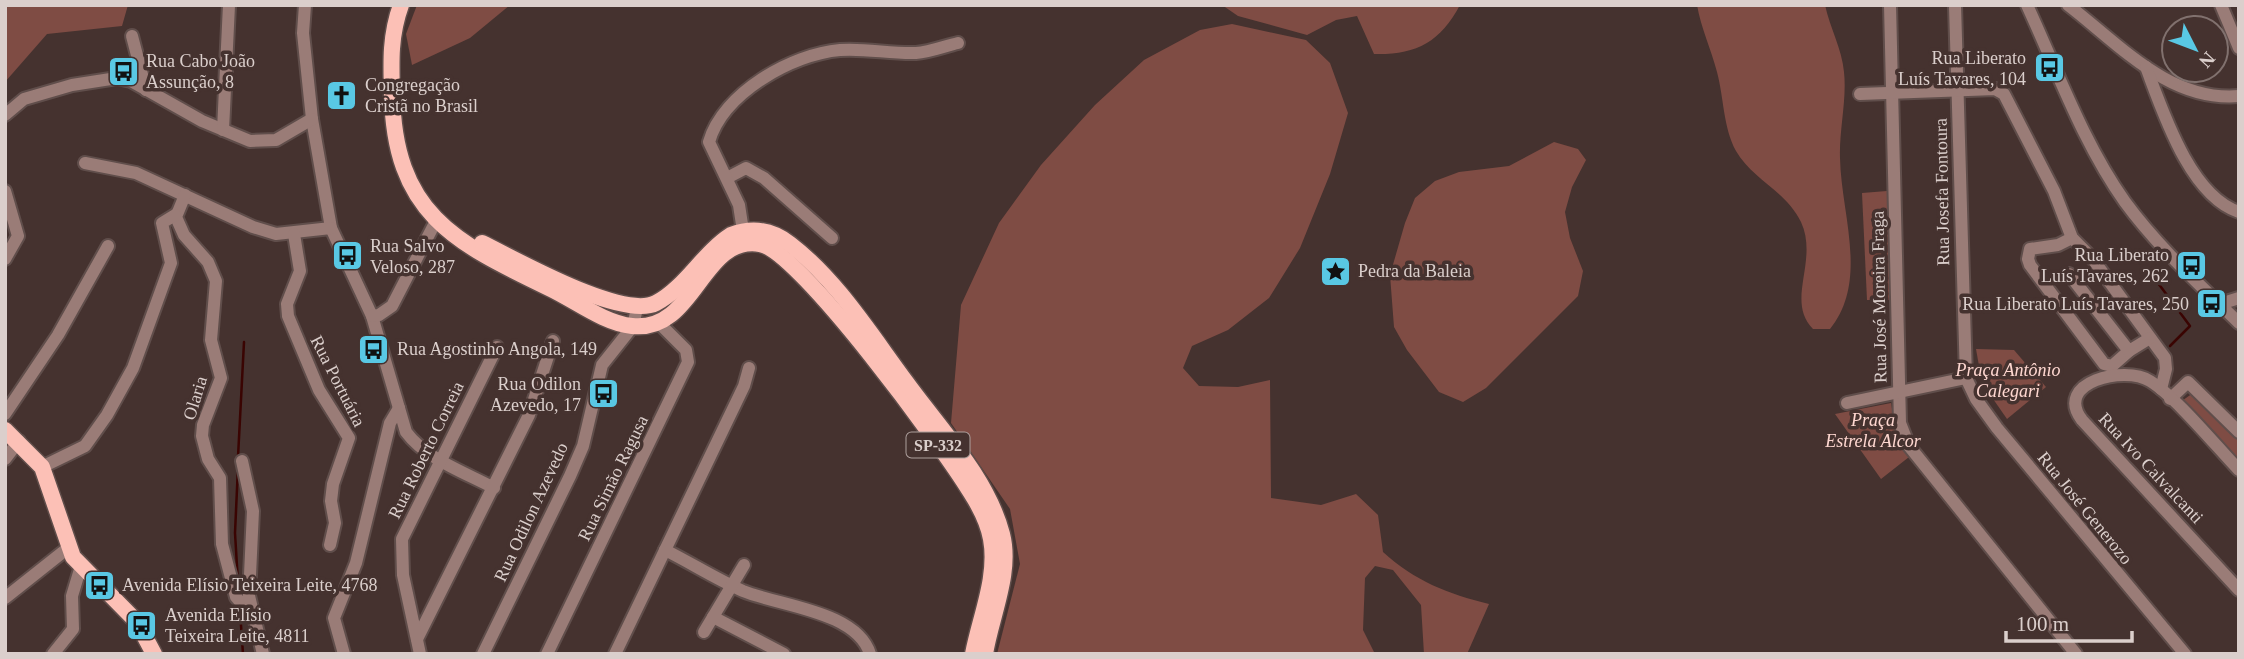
<svg xmlns="http://www.w3.org/2000/svg" width="2244" height="659" viewBox="0 0 2244 659" font-family="Georgia,serif">
	<style>
		.green { fill: #7f4c44 }
		.lines { fill: none; stroke-linecap: round; stroke-linejoin: round }
		.stream { stroke: #3a0402; stroke-width: 2.5 }
		.minor-casing { stroke: #604e4b; stroke-width: 16 }
		.major-casing { stroke: #604e4b; stroke-width: 19 }
		.minor { stroke: #9a7c77; stroke-width: 12 }
		.major { stroke: #fcc0b6; stroke-width: 16 }
		.labels { text-anchor: middle; stroke-width: 7; stroke-linejoin: round; paint-order: stroke }
		.shield { fill: #45322f; stroke: #aea09d; stroke-width: 2 }
		.shield-label { font-size: 16px; font-weight: bold; fill: #dbcfcc }
		.poi-label { font-size: 18px; fill: #dbcfcc; stroke: #45322f; text-anchor: start }
		.street-label { font-size: 18px; fill: #dbcfcc; stroke: #45322f }
		.park-label { font-size: 18px; font-style: italic; fill: #fed7d0; stroke: #45322f }
	</style>
	<rect width="100%" height="100%" fill="#45322f"/>
	<g class="green">
		<polygon points="5,5 128,5 122,26 47,34 5,82"/>
		<polygon points="417,5 510,5 470,38 412,65 406,34"/>
		<path d="M1222 5H1460C1440 43 1415 55 1374 54L1357 16 1336 20 1307 35 1238 16Z"/>
		<path d="M1697 5H1825C1830 28 1842 49 1844 72 1847 100 1839 130 1840 158 1841 214 1869 281 1830 329H1813C1785 301 1819 261 1801 222 1786 191 1752 179 1736 151 1723 127 1724 98 1717 72 1711 49 1701 28 1697 5Z"/>
		<path d="M1232 24 1306 40 1330 63 1348 113 1330 174 1300 248 1269 298 1228 330 1192 346 1183 368 1199 386 1238 387 1270 380 1271 498 1321 505 1356 494 1378 515 1383 552C1415 581 1448 594 1489 604L1467 654H1424L1421 605 1393 570 1375 566 1365 578 1363 630 1375 654H997L1020 564 1010 509 951 423 961 305 999 223 1041 165 1095 105 1144 60 1200 30Z"/>
		<polygon points="1554,142 1578,149 1586,160 1572,187 1565,212 1570,238 1583,271 1578,296 1486,388 1463,402 1439,392 1407,350 1394,327 1390,275 1405,223 1415,198 1435,181 1459,172 1509,166"/>
		<polygon points="1887,191 1890,300 1867,300 1862,193"/>
		<polygon points="1976,349 2014,350 2046,387 2007,419 1982,383"/>
		<polygon points="2193,393 2239,439 2239,464 2179,403"/>
		<polygon points="1891,403 1896,432 1909,457 1881,479 1835,414"/>
	</g>
	<g class="lines">
		<g class="stream">
			<polyline points="2155,279 2190,326 2170,346"/>
			<polyline points="238,457 244,342"/>
			<polyline points="238,467 235,533 238,583"/>
			<polyline points="240,611 243,654"/>
		</g>
		<defs>
			<g id="minor">
				<path d="M305 5 303 33 312 119 331 228 372 316 406 432C426 459 464 472 494 488"/>
				<polyline points="1890,5 1900,423 1909,446 2076,654"/>
				<polyline points="1955,5 1966,378 1976,399 1997,428 2185,654"/>
				<path d="M2027 5C2057 70 2083 143 2125 202 2158 247 2199 284 2239 323"/>
				<path d="M2068 5C2119 44 2169 102 2239 96"/>
				<polyline points="2221,5 2239,48"/>
				<polyline points="132,36 146,90"/>
				<path d="M2146 67C2163 112 2190 196 2239 212"/>
				<polyline points="1860,94 1995,89 2004,94 2054,191 2072,238 2092,258 2165,358 2166,369 2161,389"/>
				<polyline points="5,115 24,99 72,85 117,78 131,81 202,121 250,141 276,140 312,119"/>
				<polyline points="223,130 229,5"/>
				<polyline points="85,163 136,173 253,227 276,234 331,228"/>
				<polyline points="727,178 746,168 764,178 832,238"/>
				<polyline points="5,191 18,236 5,259"/>
				<polyline points="185,195 176,217 184,235 208,262 216,281 211,340 221,378 203,425 202,436 208,459 220,478 222,544 236,597 252,616"/>
				<path d="M743 231 739 205 709 142C723 93 792 54 840 50 865 48 891 54 916 53 930 52 945 46 958 43"/>
				<polyline points="294,234 300,271 287,304 288,316 319,390 349,438 333,484 331,501 335,523 330,545"/>
				<polyline points="2072,238 2058,245 2030,249 2028,259 2030,265 2104,364 2112,366 2129,351"/>
				<polyline points="2069,274 2129,351 2150,338"/>
				<polyline points="2220,304 2239,298"/>
				<polyline points="372,316 379,315 392,306 437,219"/>
				<polyline points="2170,399 2188,382 2239,432"/>
				<polyline points="1847,403 1966,378"/>
				<polyline points="5,414 58,335 108,246"/>
				<polyline points="5,459 19,441"/>
				<polyline points="242,461 253,511 249,596 263,654"/>
				<polyline points="42,467 85,446 107,415 133,368 171,263 162,223 175,215"/>
				<path d="M2239 470C2216 446 2176 397 2150 381 2125 365 2053 382 2082 420L2239 590"/>
				<path d="M665 550C691 563 716 579 743 591 779 606 857 611 870 654"/>
				<polyline points="5,598 68,548"/>
				<polyline points="713,617 784,654"/>
				<polyline points="704,632 744,565"/>
				<polyline points="417,639 529,415 553,341"/>
				<polyline points="53,654 73,629 72,596 81,566"/>
				<polyline points="344,654 334,618 356,563 390,423 399,408"/>
				<polyline points="420,654 403,575 402,539 497,347"/>
				<polyline points="483,654 570,476 583,446 602,365 633,326 637,308"/>
				<polyline points="547,654 688,362 686,350 659,323"/>
				<polyline points="615,654 744,386 749,368"/>
			</g>
			<g id="major">
				<path d="M401 5C390 35 391 62 392 93 394 213 453 242 551 289 576 301 604 323 632 326 696 333 701 234 760 244 799 250 946 451 971 493 980 507 988 523 991 539 998 577 980 617 973 654"/>
				<path d="M482 243C517 260 622 320 656 303 685 288 703 253 731 235 752 227 772 230 790 244 837 280 871 335 906 382 940 429 987 477 1002 534 1012 573 991 616 985 654"/>
				<polyline points="5,430 42,467 73,557 137,622 154,654"/>
			</g>
		</defs>
		<use href="#minor" class="minor-casing"/>
		<use href="#major" class="major-casing"/>
		<use href="#minor" class="minor"/>
		<use href="#major" class="major"/>
	</g>
	<defs>
		<symbol id="bus-square" viewBox="-11 -11 22 22"><rect x="-9" y="-9" width="18" height="18" rx="4" fill="#59c8e4" stroke="#45322f"/><path d="M-5-6H5V4H4V6H2V4H-2V6H-4V4H-5ZM-3.5-4V0h7V-4ZM-3.5 1.2v1.5H-2V1.2ZM2 1.2v1.5H3.5V1.2Z" fill="#111"/></symbol>
		<symbol id="church-square" viewBox="-11 -11 22 22"><rect x="-9" y="-9" width="18" height="18" rx="4" fill="#59c8e4" stroke="#45322f"/><path d="M-1.2-6h2.4v3.5h3.3v2.4h-3.3V6h-2.4V-.1h-3.3v-2.4h3.3Z" fill="#111"/></symbol>
		<symbol id="sight-square" viewBox="-11 -11 22 22"><rect x="-9" y="-9" width="18" height="18" rx="4" fill="#59c8e4" stroke="#45322f"/><path d="M0-6L1.8-2.2L6-1.7L2.9 1.2L3.7 5.4L0 3.3L-3.7 5.4L-2.9 1.2L-6-1.7L-1.8-2.2Z" fill="#111"/></symbol>
	</defs>
	<g fill-rule="evenodd">
		<use href="#bus-square" x="2032" y="50" width="35" height="35"/>
		<use href="#bus-square" x="106" y="54" width="35" height="35"/>
		<use href="#church-square" x="324" y="78" width="35" height="35"/>
		<use href="#bus-square" x="330" y="238" width="35" height="35"/>
		<use href="#bus-square" x="2174" y="248" width="35" height="35"/>
		<use href="#sight-square" x="1318" y="254" width="35" height="35"/>
		<use href="#bus-square" x="2194" y="286" width="35" height="35"/>
		<use href="#bus-square" x="356" y="332" width="35" height="35"/>
		<use href="#bus-square" x="586" y="376" width="35" height="35"/>
		<use href="#bus-square" x="82" y="568" width="35" height="35"/>
		<use href="#bus-square" x="124" y="608" width="35" height="35"/>
	</g>
	<g class="labels">
		<rect class="shield" x="906.5" y="432.5" width="63" height="25" rx="5"/>
		<g class="shield-label">
			<text x="938" y="451">SP-332</text>
		</g>
		<g class="poi-label">
			<text x="2026" y="64" text-anchor="end">Rua Liberato<tspan x="2026" dy="21">Luís Tavares, 104</tspan></text>
			<text x="146" y="67">Rua Cabo João<tspan x="146" dy="21">Assunção, 8</tspan></text>
			<text x="365" y="91">Congregação<tspan x="365" dy="21">Cristã no Brasil</tspan></text>
			<text x="370" y="252">Rua Salvo<tspan x="370" dy="21">Veloso, 287</tspan></text>
			<text x="2169" y="261" text-anchor="end">Rua Liberato<tspan x="2169" dy="21">Luís Tavares, 262</tspan></text>
			<text x="1358" y="277">Pedra da Baleia</text>
			<text x="2189" y="310" text-anchor="end">Rua Liberato Luís Tavares, 250</text>
			<text x="397" y="355">Rua Agostinho Angola, 149</text>
			<text x="581" y="390" text-anchor="end">Rua Odilon<tspan x="581" dy="21">Azevedo, 17</tspan></text>
			<text x="122" y="591">Avenida Elísio Teixeira Leite, 4768</text>
			<text x="165" y="621">Avenida Elísio<tspan x="165" dy="21">Teixeira Leite, 4811</tspan></text>
		</g>
		<g class="street-label">
			<text transform="translate(1942 192) rotate(-91)" y="6">Rua Josefa Fontoura</text>
			<text transform="translate(1879 297) rotate(-91)" y="6">Rua José Moreira Fraga</text>
			<text transform="translate(338 381) rotate(63)" y="6">Rua Portuária</text>
			<text transform="translate(195 398) rotate(-73)" y="6">Olaria</text>
			<text transform="translate(426 450) rotate(-64)" y="6">Rua Roberto Correia</text>
			<text transform="translate(2151 468) rotate(47)" y="6">Rua Ivo Calvalcanti</text>
			<text transform="translate(613 478) rotate(-64)" y="6">Rua Simão Ragusa</text>
			<text transform="translate(2085 508) rotate(51)" y="6">Rua José Generozo</text>
			<text transform="translate(531 512) rotate(-65)" y="6">Rua Odilon Azevedo</text>
		</g>
		<g class="park-label">
			<text x="2008" y="376">Praça Antônio<tspan x="2008" dy="21">Calegari</tspan></text>
			<text x="1873" y="426">Praça<tspan x="1873" dy="21">Estrela Alcor</tspan></text>
		</g>
	</g>
	<rect width="2244" height="659" fill="none" stroke="#dbcfcc" stroke-width="14"/>
	<g transform="translate(2195 49) rotate(132)"><circle r="33" fill="#45322f" stroke="#81716e" stroke-width="2"/>
	<path d="M0-5L12 26L0 18L-12 26Z" fill="#59c8e4"/>
	<text y="-10" font-size="19" font-weight="bold" text-anchor="middle" fill="#dbcfcc">N</text>
	</g>
	<path d="M2006 631v10h126v-10" fill="none" stroke="#dbcfcc" stroke-width="3.5"/>
	<text x="2016" y="631" font-size="21" fill="#dbcfcc" stroke="#45322f" stroke-width="5" paint-order="stroke">100 m</text>
</svg>
